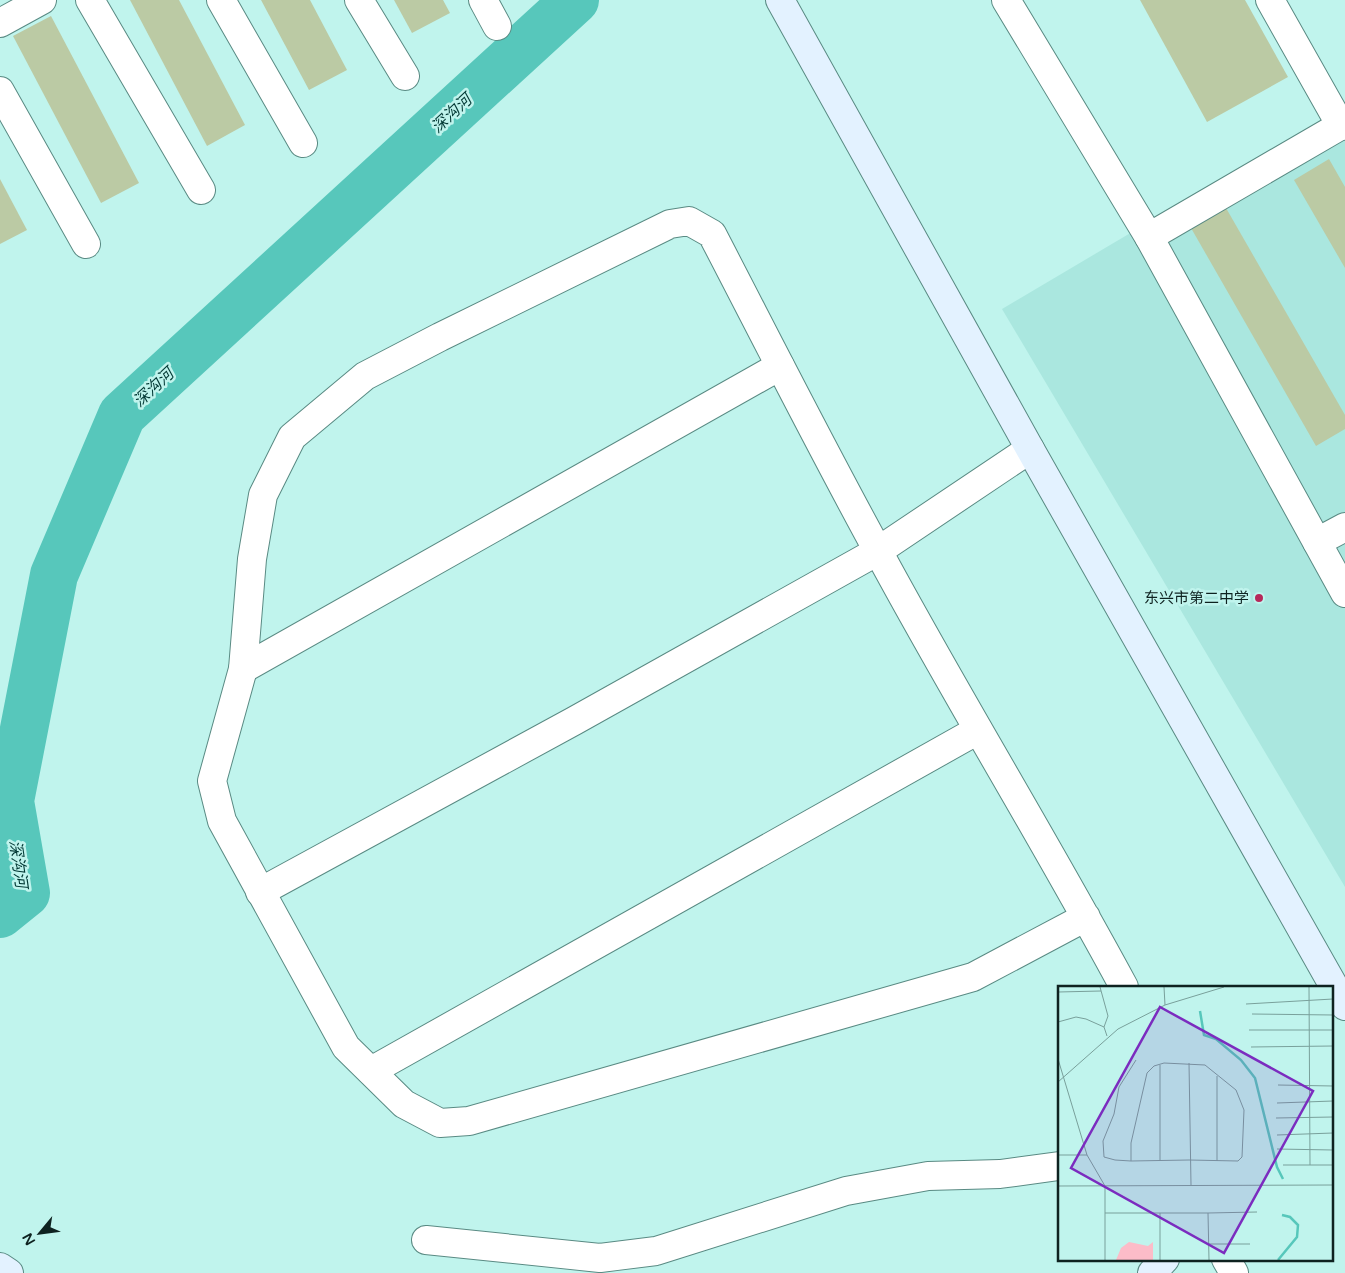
<svg xmlns="http://www.w3.org/2000/svg" width="1345" height="1273" viewBox="0 0 1345 1273" font-family="'Varela Round','Noto Sans SC',sans-serif">
	<style>
		.built { fill: #aae7df }
		.lines { fill: none; stroke-linecap: round; stroke-linejoin: round }
		.river { stroke: #57c7bb; stroke-width: 48 }
		.building { fill: #bbcaa4 }
		.street-casing { stroke: #598a83; stroke-width: 30 }
		.secondary-casing { stroke: #598a83; stroke-width: 30 }
		.street { stroke: #fff; stroke-width: 28 }
		.secondary { stroke: #e3f2ff; stroke-width: 28 }
		.poi-dot { fill: #b6285a; stroke: #c0f4ed; stroke-width: 2 }
		.labels { text-anchor: middle; stroke-width: 5; stroke-linejoin: round; paint-order: stroke }
		.poi-label { font-size: 15px; fill: #0e2220; stroke: #c0f4ed; text-anchor: end }
		.water-label { font-size: 16px; font-style: italic; fill: #023834; stroke: #c0f4ed }
		.inset-river { fill: none; stroke: #57c7bb; stroke-width: 2.5 }
		.inset-road { fill: none; stroke: #79a09b; stroke-width: 1 }
		.view { fill: #7b2cbf; fill-opacity: 0.15; stroke: #7b2cbf; stroke-width: 2.5 }
		.inset-edge { fill: none; stroke: #0e2220; stroke-width: 2.5 }
	</style>
	<rect width="100%" height="100%" fill="#c0f4ed"/>
	<polygon class="built" points="1345,106 1345,887 1002,309"/>
	<g class="lines">
		<polyline class="river" points="0,914 26,893 10,801 54,575 122,415 575,0"/>
	</g>
	<g class="building">
		<polygon points="130,0 179,0 245,125 207,146"/>
		<polygon points="261,0 310,0 347,70 309,90"/>
		<polygon points="394,0 443,0 450,13 412,33"/>
		<polygon points="1140,0 1245,0 1288,77 1207,122"/>
		<polygon points="51,16 139,183 101,203 13,36"/>
		<polygon points="1329,159 1345,187 1345,268 1294,180"/>
		<polygon points="0,179 27,230 0,244"/>
		<polygon points="1226,208 1345,415 1345,429 1316,446 1191,228"/>
	</g>
	<g class="lines">
		<defs>
			<g id="street">
				<polyline points="90,0 201,190"/>
				<polyline points="221,0 303,143"/>
				<polyline points="359,0 405,76"/>
				<polyline points="483,0 497,26"/>
				<polyline points="1006,0 1149,237"/>
				<polyline points="1270,0 1341,126"/>
				<polyline points="0,23 42,0"/>
				<polyline points="0,91 86,244"/>
				<polyline points="1345,123 1149,237 1345,593"/>
				<polyline points="1317,542 1345,527"/>
				<polyline points="243,669 780,366"/>
				<polyline points="260,892 574,721 878,551 1030,449"/>
				<path d="M1086 917 973 977 469 1121 440 1123 404 1104 346 1047 222 821 212 781 243 669 252 559 263 495 292 437 365 376 440 337 670 224 689 221 712 234C767 340 821 447 878 551 957 698 1045 840 1124 987"/>
				<polyline points="371,1071 978,730"/>
				<polyline points="426,1240 600,1258 656,1251 846,1191 928,1176 1000,1174 1059,1166"/>
				<polyline points="1226,1259 1234,1273"/>
			</g>
			<g id="secondary">
				<polyline points="780,0 1030,449 1345,1006"/>
				<polyline points="0,1267 9,1273"/>
				<polyline points="1152,1273 1165,1259"/>
			</g>
		</defs>
		<use href="#street" class="street-casing"/>
		<use href="#secondary" class="secondary-casing"/>
		<use href="#street" class="street"/>
		<use href="#secondary" class="secondary"/>
	</g>
	<circle class="poi-dot" cx="1259" cy="598" r="5"/>
	<g class="labels">
		<g class="poi-label">
			<text x="1249" y="603">东兴市第二中学</text>
		</g>
		<g class="water-label">
			<text transform="translate(451 113) rotate(-43)" y="6">深沟河</text>
			<text transform="translate(153 387) rotate(-43)" y="6">深沟河</text>
			<text transform="translate(19 864) rotate(82)" y="6">深沟河</text>
		</g>
	</g>
	<g transform="translate(1058 986)">
		<rect width="275" height="275" fill="#c0f4ed"/>
		<path d="M71 256 90 260 95 256V274H58L63 262Z" fill="#fcbcc8"/>
		<path class="inset-river" d="M142 25 146 49 158 53 183 74 197 92 219 181 225 193M220 274 239 251 240 239 232 231 224 229"/>
		<path class="inset-road" d="M42 1 50 30 46 41M106 1 107 19M251 1 252 179M0 6 43 5M188 18 275 13M194 28 275 29M0 36 18 31 28 33 46 41 49 50M191 44H275M193 61 275 60M0 73 29 169 47 200V274M131 77 133 199M102 79V174M159 90V175M0 96 60 43 107 19 166 1M220 99 275 100M219 117 275 115M218 132 275 131M219 149 275 147M219 163 275 164M0 169H29M73 175V157L89 87 96 80 106 77 147 79 178 104 186 124 184 171 180 175 131 174 73 175 57 174 46 171 45 155 56 128 61 101 78 74M225 179H275M0 200 275 199M47 227H150L151 274M150 227 199 226M151 258H192M102 274V227"/>
		<path class="view" d="M102 21 255 105 166 267 13 182Z"/>
		<rect width="275" height="275" class="inset-edge"/>
	</g>
	<g transform="translate(40 1233) rotate(241)" stroke="#c0f4ed" stroke-width="4" paint-order="stroke">
	<path d="M0-4L9 19L0 12L-9 19Z" fill="#0e2220"/>
	<text y="-8" font-size="14" font-weight="bold" text-anchor="middle" fill="#0e2220">N</text>
	</g>
</svg>
